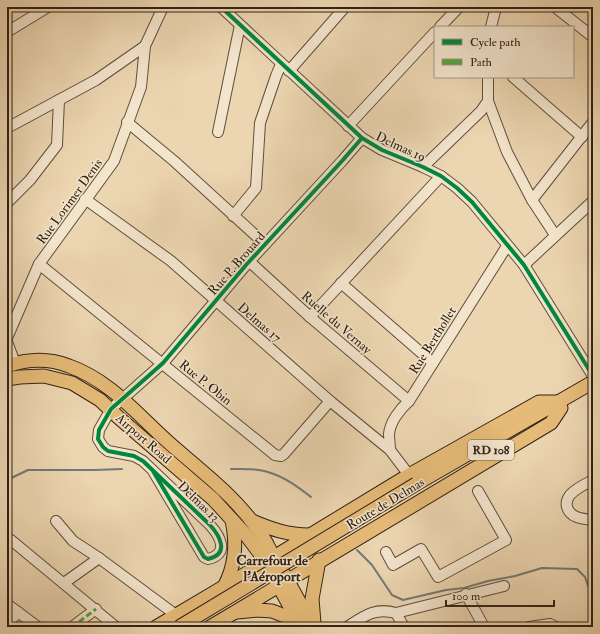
<svg xmlns="http://www.w3.org/2000/svg" width="600" height="634" viewBox="0 0 600 634" font-family="'IM FELL Double Pica',serif">
	<style>
		.lines { fill: none; stroke-linecap: round; stroke-linejoin: round }
		.stream { stroke: #737a77; stroke-width: 2 }
		.minor-casing { stroke: #5f4e3c; stroke-width: 12 }
		.major-casing { stroke: #302115; stroke-width: 15 }
		.minor { stroke: #f3e4cc; stroke-width: 10 }
		.major { stroke: #e6bb78; stroke-width: 13 }
		.major-bridge-casing { stroke: #302115; stroke-width: 15; stroke-linecap: butt }
		.major-bridge { stroke: #e6bb78; stroke-width: 13 }
		.quiet { stroke: #52a240; stroke-width: 3; stroke-dasharray: 6 3; stroke-linecap: butt }
		.cycleway-casing { stroke: #f3e4cc; stroke-width: 6 }
		.cycleway { stroke: #00873e; stroke-width: 4 }
		.labels { text-anchor: middle; stroke-width: 3; stroke-linejoin: round; paint-order: stroke }
		.shield { fill: #f3e4cc; stroke: #6a5c4c; stroke-width: 1 }
		.shield-label { font-size: 12px; font-weight: bold; fill: #302115 }
		.street-label { font-size: 13px; fill: #302115; stroke: #f3e4cc }
		.neighbourhood-label { font-size: 14px; font-weight: bold; fill: #302115; stroke: #f3e4cc }
	</style>
	<rect width="100%" height="100%" fill="#ecd6b1"/>
	<filter id="stains"><feTurbulence type="fractalNoise" baseFrequency=".005" numOctaves="4"/><feColorMatrix values="0 0 0 0 .2 0 0 0 0 .09 0 0 0 0 .02 0 0 0 .5 -.17"/></filter>
	<radialGradient id="worn" r=".72"><stop offset=".6" stop-color="#630" stop-opacity="0"/><stop offset="1" stop-color="#630" stop-opacity=".3"/></radialGradient>
	<g class="lines">
		<g class="stream">
			<path d="M231 469C243 469 257 468 268 472 285 477 298 487 311 497"/>
			<polyline points="7,480 28,470 95,470 122,469"/>
			<polyline points="357,550 372,565 392,595 403,600 446,590 464,588 488,581 515,576 542,568 577,569 585,577 593,600"/>
		</g>
		<defs>
			<g id="minor">
				<polyline points="221,7 362,138 382,150 423,167 441,176 457,188 472,202 524,265 593,376"/>
				<polyline points="555,7 593,37"/>
				<polyline points="440,27 459,7"/>
				<polyline points="491,27 496,7"/>
				<polyline points="7,32 48,7"/>
				<polyline points="289,71 345,7"/>
				<polyline points="488,77 488,101 507,152 532,200 555,235"/>
				<polyline points="513,77 582,137"/>
				<polyline points="127,122 174,161 265,244"/>
				<polyline points="348,126 435,32"/>
				<polyline points="7,128 96,80 145,46"/>
				<polyline points="218,132 240,25"/>
				<polyline points="423,167 481,111 488,101"/>
				<polyline points="85,199 171,261 330,401 390,450 409,475"/>
				<polyline points="532,200 593,122"/>
				<polyline points="7,203 30,180 57,145 59,100"/>
				<polyline points="233,216 256,188 260,123 276,76 281,64"/>
				<polyline points="250,262 310,317 409,401"/>
				<polyline points="39,264 275,455 281,456 284,454 330,401"/>
				<polyline points="524,265 593,201"/>
				<polyline points="341,283 433,363"/>
				<polyline points="310,317 441,176"/>
				<polyline points="7,338 39,264 114,161 141,87 145,46 163,7"/>
				<polyline points="7,342 15,363"/>
				<path d="M390 450C390 445 389 439 389 434 390 422 400 409 409 401L507 246"/>
				<path d="M153 471 204 557 208 559C230 554 220 536 210 525L143 461 134 456 108 451 103 447 98 439 99 430 111 409 163 363 246 265 342 161 362 138"/>
				<path d="M593 480C585 484 575 489 570 495 567 499 566 503 567 507 570 518 583 519 593 520"/>
				<polyline points="56,521 73,541 99,558 176,615"/>
				<polyline points="7,539 11,540 116,627"/>
				<polyline points="386,552 393,565 421,549 438,577 506,540 478,491"/>
				<polyline points="64,583 99,558"/>
				<polyline points="466,594 484,627"/>
				<polyline points="7,604 38,627"/>
				<polyline points="396,613 504,586"/>
				<polyline points="396,613 404,627"/>
				<polyline points="7,624 18,612"/>
				<polyline points="72,627 96,609"/>
				<path d="M347 627C364 616 375 607 396 613"/>
				<polyline points="529,627 550,624 556,627"/>
			</g>
			<g id="major">
				<path d="M7 366C27 359 49 358 69 366 109 380 136 413 167 441 197 468 232 493 256 527 262 534 266 542 270 550 285 575 299 601 313 627"/>
				<polyline points="7,379 20,377 44,376 72,383 100,400 118,417 213,499 246,535 264,559 301,627"/>
				<polyline points="416,484 593,382"/>
				<path d="M252 521C271 529 288 535 309 535"/>
				<path d="M224 587C236 565 237 543 232 520"/>
				<polyline points="237,612 257,610 272,611 298,621"/>
				<polyline points="314,623 312,599 319,560"/>
				<polyline points="156,627 274,557 409,475 539,402 557,402"/>
				<polyline points="210,627 551,423 561,408"/>
			</g>
		</defs>
		<use href="#minor" class="minor-casing"/>
		<use href="#major" class="major-casing"/>
		<use href="#minor" class="minor"/>
		<use href="#major" class="major"/>
		<defs>
			<polyline id="major-bridge" points="179,627 416,484"/>
		</defs>
		<use href="#major-bridge" class="major-bridge-casing"/>
		<use href="#major-bridge" class="major-bridge"/>
		<polyline class="quiet" points="72,627 96,609"/>
		<defs>
			<g id="cycleway">
				<polyline points="221,7 362,138 382,150 423,167 441,176 457,188 472,202 524,265 593,376"/>
				<path d="M153 471 204 557 208 559C230 554 220 536 210 525L143 461 134 456 108 451 103 447 98 439 99 430 111 409 163 363 246 265 342 161 362 138"/>
			</g>
		</defs>
		<use href="#cycleway" class="cycleway-casing"/>
		<use href="#cycleway" class="cycleway"/>
	</g>
	<g class="labels">
		<rect class="shield" x="468" y="440" width="46" height="20" rx="3"/>
		<g class="shield-label">
			<text x="491" y="454">RD 108</text>
		</g>
		<g class="street-label">
			<text transform="translate(401 146) rotate(25)" y="5">Delmas 19</text>
			<text transform="translate(69 201) rotate(-54)" y="5">Rue Lorimer Denis</text>
			<text transform="translate(236 263) rotate(-49)" y="5">Rue P. Brouard</text>
			<text transform="translate(260 322) rotate(41)" y="5">Delmas 17</text>
			<text transform="translate(337 322) rotate(41)" y="5">Ruelle du Vernay</text>
			<text transform="translate(432 340) rotate(-58)" y="5">Rue Berthollet</text>
			<text transform="translate(206 382) rotate(39)" y="5">Rue P. Obin</text>
			<text transform="translate(144 438) rotate(41)" y="5">Airport Road</text>
			<text transform="translate(199 501) rotate(44)" y="5">Delmas 13</text>
			<text transform="translate(385 503) rotate(-31)" y="5">Route de Delmas</text>
		</g>
		<g class="neighbourhood-label">
			<text x="272" y="565">Carrefour de<tspan x="272" dy="16">l'Aéroport</tspan></text>
		</g>
	</g>
	<rect width="600" height="634" fill="none" stroke="#ecd6b1" stroke-width="24"/>
	<rect x="8" y="8" width="584" height="618" fill="none" stroke="#302115" stroke-width="2"/>
	<rect x="12" y="12" width="576" height="610" fill="none" stroke="#302115"/>
	<rect x="434" y="26" width="140" height="52" fill="#f3e4cc" stroke="#a59683"/>
	<rect x="442" y="39" width="20" height="6" fill="#00873e" stroke="#a59683"/>
	<text x="470" y="46" font-size="12" fill="#302115">Cycle path</text>
	<rect x="442" y="59" width="20" height="6" fill="#52a240" stroke="#a59683"/>
	<text x="470" y="66" font-size="12" fill="#302115">Path</text>
	<path d="M446 600v6h108v-6" fill="none" stroke="#302115" stroke-width="2"/>
	<text x="452" y="600" font-size="12" fill="#302115" stroke="#f3e4cc" stroke-width="3" paint-order="stroke">100 m</text>
	<rect width="100%" height="100%" filter="url(#stains)"/>
	<rect width="100%" height="100%" fill="url(#worn)"/>
</svg>
